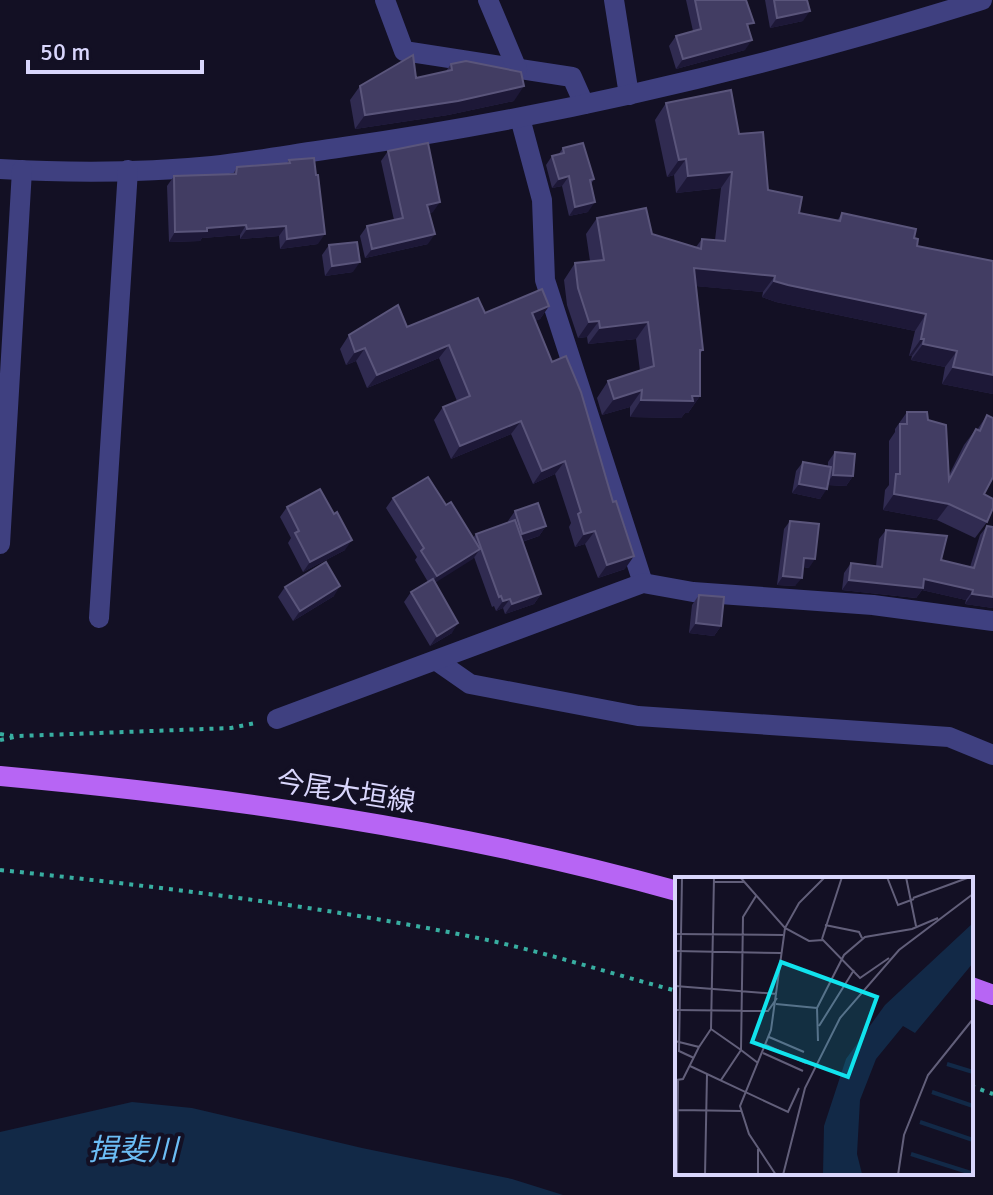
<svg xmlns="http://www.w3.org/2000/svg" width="993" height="1195" viewBox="0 0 993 1195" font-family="Signika,'Noto Sans JP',sans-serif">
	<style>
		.water { fill: #122947 }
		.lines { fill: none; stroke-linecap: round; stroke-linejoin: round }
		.path { stroke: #38aea1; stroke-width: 4; stroke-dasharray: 4 6; stroke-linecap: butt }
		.minor { stroke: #3f4080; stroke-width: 20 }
		.major { stroke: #b765f4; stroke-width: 20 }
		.wall { fill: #302b51 }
		.shaded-wall { fill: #1d1837 }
		.building { fill: #423d63; stroke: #5a557b; stroke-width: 2 }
		.labels { text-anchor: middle; stroke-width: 8; stroke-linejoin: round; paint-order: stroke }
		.street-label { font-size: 28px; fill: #d9d6fc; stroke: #131024 }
		.water-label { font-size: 30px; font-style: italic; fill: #6cbdf5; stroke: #131024 }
		.inset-river { fill: none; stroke: #122947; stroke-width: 4 }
		.inset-road { fill: none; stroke: #625f7a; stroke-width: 2 }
		.view { fill: #11e3ed; fill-opacity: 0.15; stroke: #11e3ed; stroke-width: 4 }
		.inset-edge { fill: none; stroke: #d9d6fc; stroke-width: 4 }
	</style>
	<rect width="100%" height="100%" fill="#131024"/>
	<polygon class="water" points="132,1102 192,1108 362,1148 512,1179 563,1195 0,1195 0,1132"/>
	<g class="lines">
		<g class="path">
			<polyline points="0,734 13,736"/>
			<polyline points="0,740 19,736 231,728 255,723"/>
			<path d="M0 870C162 887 323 906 483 939 548 953 612 974 677 991"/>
			<polyline points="971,1086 993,1094"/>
		</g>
		<g class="minor">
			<polyline points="385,0 404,51 572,77 584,104"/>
			<polyline points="488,0 517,69"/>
			<polyline points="614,0 629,95"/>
			<polyline points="520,118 542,200 545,280 643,583"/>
			<path d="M0 169C70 173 142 173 212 166 256 161 300 153 344 147 560 116 774 65 982 0"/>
			<polyline points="0,544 22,170"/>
			<polyline points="99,618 128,170"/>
			<polyline points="437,661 470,684 638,716 949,737 993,755"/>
			<polyline points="277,719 643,583 693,592 873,605 993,621"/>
		</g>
		<g class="major">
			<path d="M0 776C228 797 456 829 677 891"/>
			<polyline points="971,987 993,995"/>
		</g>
	</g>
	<g class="wall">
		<polygon points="686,0 746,0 749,30 745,50 676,69 669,46 676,36 693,31"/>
		<polygon points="765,0 807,0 803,21 770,28"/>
		<polygon points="451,64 514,101 448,115 355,129 350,100 360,86 416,78 446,71"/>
		<polygon points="666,103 739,134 768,190 799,213 837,221 842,213 914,238 917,246 993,261 993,394 942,384 945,367 911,360 912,356 909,356 915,331 776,302 762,297 763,292 696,286 703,350 700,354 700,396 688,413 685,413 681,418 630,417 630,407 602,415 597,398 608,381 640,371 636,339 588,344 587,337 578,338 567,305 564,280 575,263 590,261 586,234 597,218 696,247 702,239 715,240 721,188 676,193 674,175 667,177 655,120"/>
		<polygon points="563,148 594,179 591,184 588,212 569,216 562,186 552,188 546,165 552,156 558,155"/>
		<polygon points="388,151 433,212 429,213 428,244 365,258 360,236 367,226 394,220 381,161"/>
		<polygon points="289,160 318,244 280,249 279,236 240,239 240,235 202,238 200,241 169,242 167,186 174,176 233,174 237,167 287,163"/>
		<polygon points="329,245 353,272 325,276 322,255"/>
		<polygon points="549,306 540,319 535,321 625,569 598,578 585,544 575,547 569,527 571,523 555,474 533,484 511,434 451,459 434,420 443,407 457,401 439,358 367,388 356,361 346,365 340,349 349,335 407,327 485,313"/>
		<polygon points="907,412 928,420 949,475 964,445 976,429 977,430 987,415 984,494 987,522 975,538 937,520 883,510 885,490 889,485 889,441 895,432 895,429"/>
		<polygon points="835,452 853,476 846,486 828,485 820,499 792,493 796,471 803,462 828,466 828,462"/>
		<polygon points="393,498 446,505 473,538 476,534 508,523 508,521 515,511 546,526 539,536 522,542 541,594 534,604 505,614 503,608 496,611 494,606 492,607 474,557 435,582 452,633 430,646 404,602 411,592 428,582 415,560 417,557 386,508"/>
		<polygon points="287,507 345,550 303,572 288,543 291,538 280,517"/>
		<polygon points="790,521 809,568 803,567 795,586 777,585 784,529"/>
		<polygon points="987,526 993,608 965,604 966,600 922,590 916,598 842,590 844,573 851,563 876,566 879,539 886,530 941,560 970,567 980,535"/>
		<polygon points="285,587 334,596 293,621 278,597"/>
		<polygon points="699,595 721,626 714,636 689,633 692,605"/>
	</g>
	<g class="shaded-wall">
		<polygon points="810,11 803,21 770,28 777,18"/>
		<polygon points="752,40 745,50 676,69 683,59"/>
		<polygon points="524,86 514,101 448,115 355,129 365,115"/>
		<polygon points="686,159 674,175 667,177 679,160"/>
		<polygon points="732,172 721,188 676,193 688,176"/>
		<polygon points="569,176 562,186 552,188 559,179"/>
		<polygon points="440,202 433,212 420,215 427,205"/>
		<polygon points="595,202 588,212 569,216 575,207"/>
		<polygon points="246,225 240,235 202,238 200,241 169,242 175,232"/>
		<polygon points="286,226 279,236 240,239 247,229"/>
		<polygon points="325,234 318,244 280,249 287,239"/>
		<polygon points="435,234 428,244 365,258 372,249"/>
		<polygon points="360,262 353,272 325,276 332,266"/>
		<polygon points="694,268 775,276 763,292 682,285"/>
		<polygon points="774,281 926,314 915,331 776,302 762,297"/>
		<polygon points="549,306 540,319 523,326 532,313"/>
		<polygon points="599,321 587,337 578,338 589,322"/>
		<polygon points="648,322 636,339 588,344 600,328"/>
		<polygon points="921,339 924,339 912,356 909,356"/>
		<polygon points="923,344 957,351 945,367 911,360"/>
		<polygon points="449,345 439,358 367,388 377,375"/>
		<polygon points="365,348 356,361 346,365 355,352"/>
		<polygon points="953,367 993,375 993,394 942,384"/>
		<polygon points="642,390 630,407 602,415 614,399"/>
		<polygon points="692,396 700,396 688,413 685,413 681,418 630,417 641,400"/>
		<polygon points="521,421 511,434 451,459 460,446"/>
		<polygon points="565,461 555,474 533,484 542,471"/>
		<polygon points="833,475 853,476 846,486 826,485"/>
		<polygon points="799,484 827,489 820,499 792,493"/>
		<polygon points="894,494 949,504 937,520 883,510"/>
		<polygon points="546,526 539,536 515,544 522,534"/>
		<polygon points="595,531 585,544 575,547 584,534"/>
		<polygon points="352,540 345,550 303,572 310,562"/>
		<polygon points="480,549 473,559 430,586 437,576"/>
		<polygon points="634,556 625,569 598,578 607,565"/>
		<polygon points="804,558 815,559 809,568 798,566"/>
		<polygon points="783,576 802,578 795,586 777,585"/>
		<polygon points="924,579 973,590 966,600 922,590 916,598 842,590 849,580"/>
		<polygon points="340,586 334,596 293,621 300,611"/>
		<polygon points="541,594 534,604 505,614 512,604"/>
		<polygon points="972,594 993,597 993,608 965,604"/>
		<polygon points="510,599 503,608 496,611 503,601"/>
		<polygon points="458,623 452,633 430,646 437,636"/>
		<polygon points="696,623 721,626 714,636 689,633"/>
	</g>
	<g class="building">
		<polygon points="695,0 746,0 754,23 747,24 752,40 683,59 676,36 701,29"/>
		<polygon points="774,0 807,0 810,11 777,18"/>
		<polygon points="413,55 416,78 452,70 451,64 466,61 521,72 524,86 458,101 365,115 360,86"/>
		<polygon points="731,90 739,134 763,132 768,190 802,197 799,213 840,221 842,213 916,229 914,238 918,239 917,246 993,261 993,375 953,367 957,351 923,344 924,339 921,339 926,314 788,285 774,281 775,276 694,268 703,350 700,350 700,396 692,396 693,401 641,400 642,390 614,399 608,381 654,366 648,322 600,328 599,321 589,322 578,288 575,263 604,260 597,218 646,208 652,234 701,249 702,239 725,241 732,172 688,176 686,159 679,160 666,103"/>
		<polygon points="428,143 440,202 427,205 435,234 372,249 367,226 403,218 388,151"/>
		<polygon points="583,143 594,179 590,180 595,202 575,207 569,176 559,179 552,156 564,153 563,148"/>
		<polygon points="314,158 316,175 318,175 325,234 287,239 286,226 247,229 246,225 207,228 207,231 175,232 174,176 236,174 237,167 290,163 289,160"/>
		<polygon points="357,242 360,262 332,266 329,245"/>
		<polygon points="542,289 549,306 532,313 552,362 566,356 581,392 613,502 616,501 634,556 607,565 595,531 584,534 578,514 581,512 565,461 542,471 521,421 460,446 443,407 470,396 449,345 377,375 365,348 355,352 349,335 398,305 407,327 478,298 485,313"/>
		<polygon points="907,412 927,412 928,420 946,425 949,480 976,429 980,431 987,415 993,418 993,477 984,494 993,499 993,508 987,522 949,504 894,494 896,474 900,474 900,424 907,424"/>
		<polygon points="835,452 855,454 853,476 833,475"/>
		<polygon points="803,462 831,467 827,489 799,484"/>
		<polygon points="428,477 446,505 451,502 480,549 437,576 421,551 424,548 393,498"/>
		<polygon points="320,489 334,514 337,512 352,540 310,562 295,533 299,531 287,507"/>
		<polygon points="538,503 546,526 522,534 515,511"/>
		<polygon points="515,520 541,594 512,604 510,599 503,601 501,596 499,597 476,534"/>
		<polygon points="790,521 819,524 815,559 804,558 802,578 783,576"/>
		<polygon points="987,526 993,527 993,597 972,594 973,590 924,579 923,588 849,580 851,563 882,567 886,530 947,536 941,560 974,568"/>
		<polygon points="326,562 340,586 300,611 285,587"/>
		<polygon points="433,579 458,623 437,636 411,592"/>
		<polygon points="699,595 724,597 721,626 696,623"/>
	</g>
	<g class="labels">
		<g class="street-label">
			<text transform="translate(346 791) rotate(9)" y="10">今尾大垣線</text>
		</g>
		<g class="water-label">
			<text x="133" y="1160">揖斐川</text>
		</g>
	</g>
	<g transform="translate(675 877)">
		<rect width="298" height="298" fill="#131024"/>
		<path d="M298 46V86L240 156 228 149 201 182 185 223 182 277 187 297H148L149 249 171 182 210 128Z" fill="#122947"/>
		<path class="inset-river" d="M272 187 298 195M257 215 298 229M245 245 298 263M236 277 296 296"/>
		<path class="inset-road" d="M7 0 4 174 19 181M65 0 110 51 134 64 148 63 185 101 214 81M212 0 223 28 239 22M231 0 241 49M39 5H69M81 19 68 40 66 173 83 186M238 21 295 0M150 48 184 55 187 61M0 57 108 58M147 62 167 0M0 74 106 76M0 109 102 117M101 127 142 131M0 133 93 134 102 121M144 149 179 93M36 152 66 173 46 203M94 160 129 175M0 164 24 170 8 202 1 203M143 164 142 131 169 78 190 60 237 52 263 41M91 168 131 186M24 170 36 152 39 0M88 176 128 194M15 189 113 235 124 211M3 233 66 234M2 298 3 203M30 298 32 197M83 298V272M101 298 74 257 65 229 96 153 110 51 124 26 150 0M108 298 130 211 165 141 224 73 298 17M223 298 229 258 253 198 298 142"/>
		<path class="view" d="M106 85 202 120 173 200 77 165Z"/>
		<rect width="298" height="298" class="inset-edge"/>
	</g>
	<path d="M28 60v12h174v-12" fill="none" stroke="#d9d6fc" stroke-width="4"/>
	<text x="40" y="60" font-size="24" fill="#d9d6fc" stroke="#131024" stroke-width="6" paint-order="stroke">50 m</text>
</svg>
